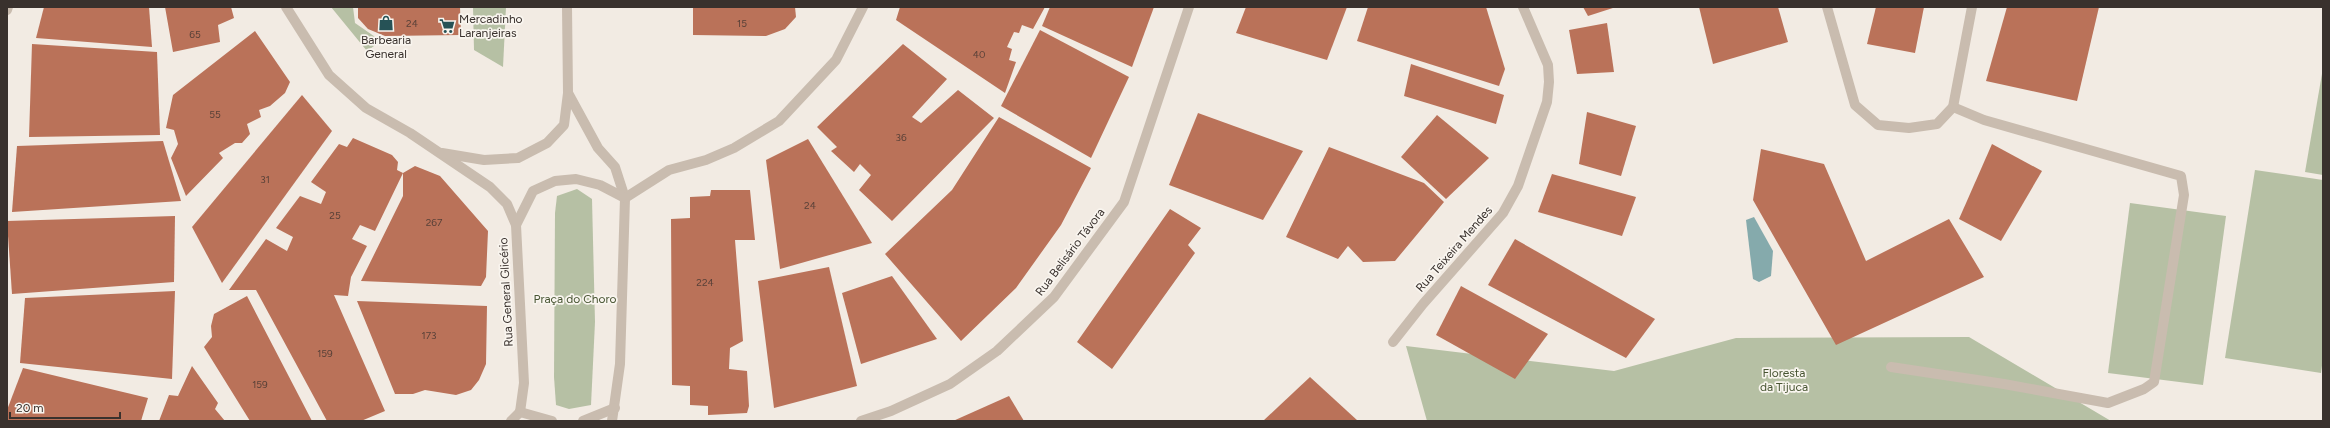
<svg xmlns="http://www.w3.org/2000/svg" width="2330" height="428" viewBox="0 0 2330 428" font-family="Figtree,sans-serif">
	<style>
		.green { fill: #b6c0a4 }
		.water { fill: #85aaac }
		.building { fill: #ba7259 }
		.lines { fill: none; stroke-linecap: round; stroke-linejoin: round }
		.service { stroke: #c9bcaf; stroke-width: 10 }
		.minor { stroke: #c9bcaf; stroke-width: 10 }
		.labels { text-anchor: middle; stroke-width: 3.5; stroke-linejoin: round; paint-order: stroke }
		.number-label { font-size: 10px; fill: #594138 }
		.poi-label { font-size: 12px; fill: #39312d; stroke: #f9f5ef; text-anchor: start }
		.street-label { font-size: 12px; fill: #39312d; stroke: #f9f5ef }
		.park-label { font-size: 12px; fill: #485533; stroke: #f9f5ef }
	</style>
	<rect width="100%" height="100%" fill="#f2ebe3"/>
	<g class="green">
		<polygon points="331,7 353,7 355,23 381,41 367,51"/>
		<polygon points="473,7 506,7 503,67 474,50"/>
		<polygon points="2323,68 2323,175 2305,172"/>
		<polygon points="2255,170 2323,180 2323,358 2321,373 2225,358"/>
		<polygon points="577,189 592,199 595,322 591,405 569,409 556,405 554,377 555,213 557,196"/>
		<polygon points="2130,203 2226,216 2203,385 2108,373"/>
		<polygon points="1969,337 2111,421 1427,421 1406,346 1614,371 1736,338"/>
	</g>
	<polygon class="water" points="1754,217 1773,251 1771,276 1759,282 1753,279 1746,220"/>
	<g class="building">
		<polygon points="44,7 149,7 152,47 36,38"/>
		<polygon points="165,7 231,7 234,18 218,25 220,42 173,52"/>
		<polygon points="358,7 460,7 461,35 385,36 368,29 358,18"/>
		<polygon points="693,7 795,7 796,17 785,29 766,36 693,35"/>
		<polygon points="900,7 1045,7 1033,29 1022,25 1019,33 1014,32 1007,47 1012,49 1009,60 1016,62 1005,93 896,20"/>
		<polygon points="1050,7 1154,7 1132,67 1042,26"/>
		<polygon points="1246,7 1347,7 1327,60 1236,33"/>
		<polygon points="1368,7 1486,7 1505,69 1499,86 1357,41"/>
		<polygon points="1583,7 1616,7 1588,16"/>
		<polygon points="1699,7 1778,7 1788,42 1713,64"/>
		<polygon points="1876,7 1924,7 1915,53 1867,44"/>
		<polygon points="2007,7 2099,7 2077,101 1986,81"/>
		<polygon points="1607,23 1614,72 1577,74 1569,30"/>
		<polygon points="1040,30 1129,77 1091,158 1001,106"/>
		<polygon points="255,31 290,82 285,93 270,106 259,110 261,117 247,124 250,134 242,143 235,143 219,153 223,158 186,196 171,158 178,144 174,130 166,128 173,95"/>
		<polygon points="32,44 157,52 160,135 29,137"/>
		<polygon points="903,44 947,79 912,117 921,123 958,90 994,118 892,221 859,190 871,175 860,164 854,172 831,151 837,147 817,127"/>
		<polygon points="1411,64 1504,95 1496,124 1404,96"/>
		<polygon points="302,95 332,131 222,283 192,227"/>
		<polygon points="1587,112 1636,126 1621,176 1579,164"/>
		<polygon points="1198,113 1303,151 1263,220 1169,185"/>
		<polygon points="1437,115 1489,158 1446,199 1401,157"/>
		<polygon points="999,117 1091,168 1061,225 1016,288 961,341 885,254 952,190"/>
		<polygon points="353,138 392,155 398,162 397,170 403,173 415,166 440,176 488,231 486,277 481,286 361,281 403,196 403,173 375,231 360,225 352,239 367,246 351,277 348,296 334,295 385,411 361,421 327,421 256,290 229,290 266,239 287,251 293,237 276,228 300,196 321,204 326,192 311,182 339,144 347,147"/>
		<polygon points="808,139 872,243 780,269 766,160"/>
		<polygon points="163,141 181,201 12,212 17,146"/>
		<polygon points="1992,144 2042,171 2001,241 1959,219"/>
		<polygon points="1329,147 1424,183 1444,202 1395,261 1363,262 1348,246 1338,259 1286,237"/>
		<polygon points="1761,149 1824,164 1866,261 1949,219 1984,277 1836,345 1753,200"/>
		<polygon points="1552,174 1636,197 1622,236 1538,212"/>
		<polygon points="711,190 750,190 755,240 735,240 743,341 730,348 729,369 747,371 749,406 747,413 708,415 708,406 690,405 690,386 672,385 671,219 690,218 690,197 710,196"/>
		<polygon points="1170,209 1201,228 1188,245 1195,253 1112,369 1077,342"/>
		<polygon points="175,216 174,282 12,294 7,221"/>
		<polygon points="1515,239 1655,319 1626,358 1488,285"/>
		<polygon points="829,267 857,386 774,408 758,281"/>
		<polygon points="892,276 937,339 861,364 842,293"/>
		<polygon points="1461,286 1548,334 1515,379 1436,335"/>
		<polygon points="175,291 172,379 20,363 25,298"/>
		<polygon points="247,296 312,421 250,421 204,347 212,337 211,326 214,314"/>
		<polygon points="357,301 487,306 486,364 479,380 471,390 456,395 425,390 413,394 395,394"/>
		<polygon points="192,366 218,403 215,409 225,421 159,421 169,395 178,396"/>
		<polygon points="23,368 148,398 141,421 7,421 7,410"/>
		<polygon points="1310,377 1358,421 1263,421"/>
		<polygon points="1009,396 1024,421 953,421"/>
	</g>
	<g class="lines">
		<polyline class="service" points="1891,367 2004,384 2108,403 2144,389 2154,382 2184,195 2181,176 1984,120 1953,107"/>
		<g class="minor">
			<polyline points="286,7 329,75 366,108 410,133 490,187 507,204 516,225"/>
			<polyline points="1827,7 1855,105 1878,125 1909,128 1937,124 1953,107 1972,7"/>
			<polyline points="7,10 8,7"/>
			<polyline points="568,93 598,148 615,167 625,198 620,364 612,421"/>
			<polyline points="442,153 484,160 518,158 547,143 564,125 568,93 567,7"/>
			<polyline points="625,198 669,170 706,160 734,148 779,121 836,60 863,7"/>
			<polyline points="1393,342 1423,304 1503,213 1518,186 1547,102 1549,82 1548,65 1523,7"/>
			<polyline points="520,412 524,383 516,225 533,191 555,181 576,179 600,185 625,198"/>
			<polyline points="520,412 552,421"/>
			<polyline points="511,421 520,412"/>
			<polyline points="583,421 615,408"/>
			<polyline points="861,421 891,411 950,384 997,351 1054,297 1124,202 1189,7"/>
		</g>
	</g>
	<defs>
		<symbol id="shop-bare" viewBox="-9 -9 18 18"><path d="M-5-2.5h2.3a2.7 3.5 0 0 1 5.4 0H5L5.5 6h-11ZM-1.5-2.5h3a1.5 2.3 0 0 0-3 0Z" fill="#265256" stroke="#f9f5ef" stroke-width="2.5" paint-order="stroke"/></symbol>
		<symbol id="supermarket-bare" viewBox="-9 -9 18 18"><path d="M-6-5.5h2.5l.6 2H6L4.5 2H-2.5L-4.4-4H-6ZM-1.5 3.2a1.3 1.3 0 1 0 .1 0ZM3 3.2a1.3 1.3 0 1 0 .1 0Z" fill="#265256" stroke="#f9f5ef" stroke-width="2.5" paint-order="stroke"/></symbol>
	</defs>
	<g fill-rule="evenodd">
		<use href="#shop-bare" x="375" y="12" width="22" height="22"/>
		<use href="#supermarket-bare" x="436" y="15" width="22" height="22"/>
	</g>
	<g class="labels">
		<g class="number-label">
			<text x="412" y="27">24</text>
			<text x="742" y="27">15</text>
			<text x="195" y="38">65</text>
			<text x="979" y="58">40</text>
			<text x="215" y="118">55</text>
			<text x="901" y="141">36</text>
			<text x="265" y="183">31</text>
			<text x="810" y="209">24</text>
			<text x="335" y="219">25</text>
			<text x="434" y="226">267</text>
			<text x="705" y="286">224</text>
			<text x="429" y="339">173</text>
			<text x="325" y="357">159</text>
			<text x="260" y="388">159</text>
		</g>
		<g class="poi-label">
			<text x="459" y="23">Mercadinho<tspan x="459" dy="14">Laranjeiras</tspan></text>
			<text x="386" y="44" text-anchor="middle">Barbearia<tspan x="386" dy="14">General</tspan></text>
		</g>
		<g class="street-label">
			<text transform="translate(1454 249) rotate(-49)" y="4">Rua Teixeira Mendes</text>
			<text transform="translate(1070 252) rotate(-53)" y="4">Rua Belisário Távora</text>
			<text transform="translate(506 292) rotate(-93)" y="4">Rua General Glicério</text>
		</g>
		<g class="park-label">
			<text x="575" y="303">Praça do Choro</text>
			<text x="1784" y="377">Floresta<tspan x="1784" dy="14">da Tijuca</tspan></text>
		</g>
	</g>
	<rect width="2330" height="428" fill="none" stroke="#39312d" stroke-width="16"/>
	<path d="M10 412v6h110v-6" fill="none" stroke="#39312d" stroke-width="2"/>
	<text x="16" y="412" font-size="12" fill="#39312d" stroke="#f9f5ef" stroke-width="3" paint-order="stroke">20 m</text>
</svg>
